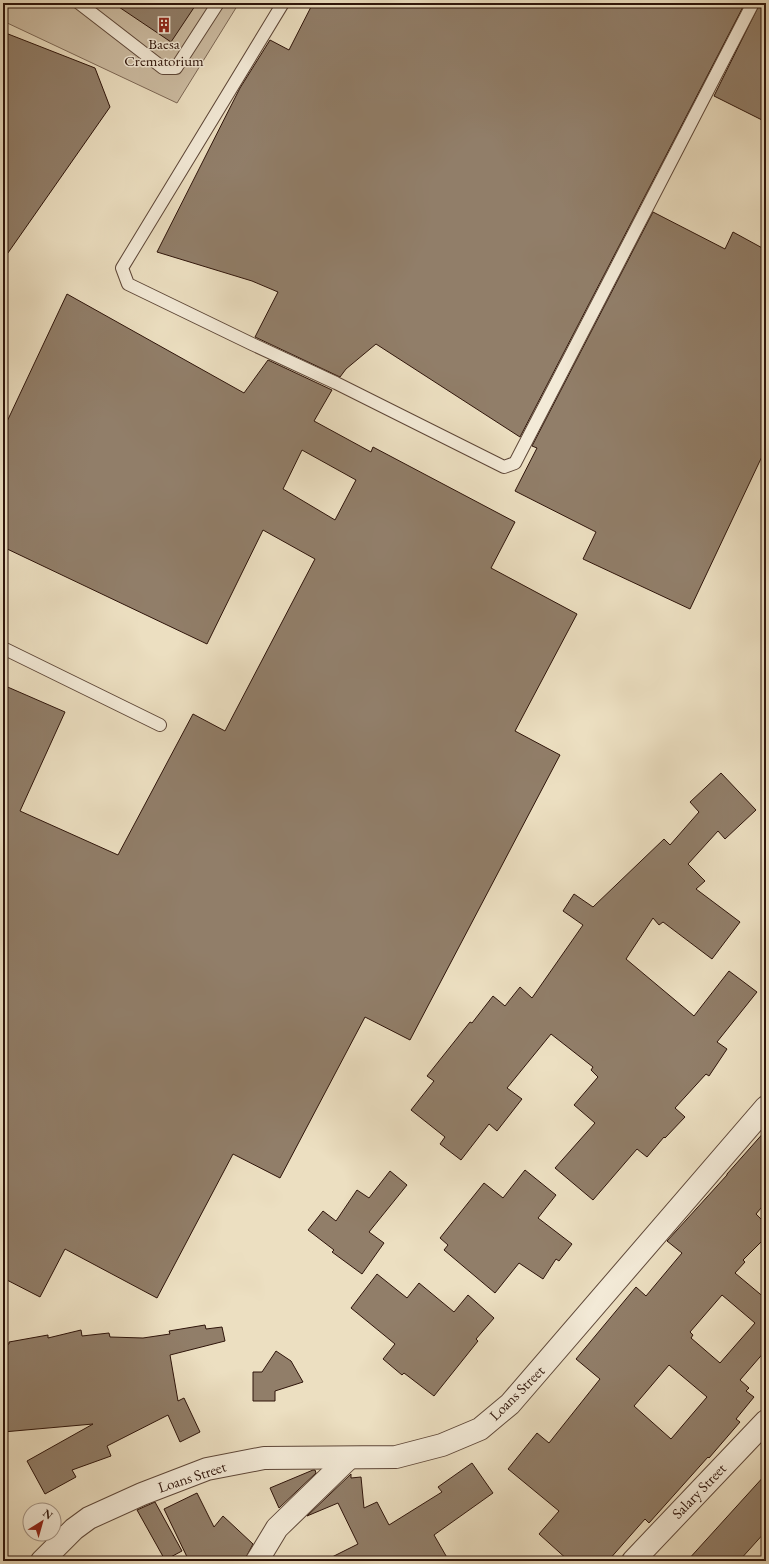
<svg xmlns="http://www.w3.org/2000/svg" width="769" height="1564" viewBox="0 0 769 1564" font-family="'EB Garamond',serif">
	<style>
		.green { fill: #ccbca2; stroke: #7d6856 }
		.building { fill: #917e69; stroke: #2e140a; fill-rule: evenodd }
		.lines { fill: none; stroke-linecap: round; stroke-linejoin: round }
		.lane-casing { stroke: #5e4738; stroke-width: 14 }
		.street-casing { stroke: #5e4738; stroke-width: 24 }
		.lane { stroke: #f3ead7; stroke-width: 12 }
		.street { stroke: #f3ead7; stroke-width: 22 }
		.labels { text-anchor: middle; stroke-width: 3; stroke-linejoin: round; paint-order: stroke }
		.poi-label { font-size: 15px; fill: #2e140a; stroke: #f3ead7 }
		.street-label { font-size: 15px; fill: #2e140a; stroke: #f3ead7 }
	</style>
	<rect width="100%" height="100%" fill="#ecdfc1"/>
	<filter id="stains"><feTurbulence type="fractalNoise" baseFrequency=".005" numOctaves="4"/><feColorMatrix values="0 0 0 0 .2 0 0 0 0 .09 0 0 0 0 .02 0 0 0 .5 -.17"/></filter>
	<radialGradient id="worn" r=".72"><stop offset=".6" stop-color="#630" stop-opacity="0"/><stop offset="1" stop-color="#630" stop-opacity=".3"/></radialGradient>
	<polygon class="green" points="3,3 239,3 177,103 3,21"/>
	<g class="building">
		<polygon points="113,3 197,3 171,42"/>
		<polygon points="313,3 745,3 520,437 376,344 346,369 340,377 255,337 278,292 252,281 157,252 240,88 270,40 289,50"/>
		<polygon points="760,3 766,3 766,122 714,96"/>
		<polygon points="3,32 95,68 110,107 3,260"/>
		<polygon points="653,212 725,249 733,232 766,250 766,448 690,609 583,559 596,532 515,491 537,448 532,446"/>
		<path d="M67 294 244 393 268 360 332 390 314 421 371 452 373 447 515 522 491 568 577 614 515 731 560 755 410 1040 365 1017 280 1178 233 1154 157 1298 65 1249 40 1297 3 1278V685L65 712 20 811 118 855 193 714 225 731 315 559 263 530 207 644 3 547V430ZM302 450 356 480 335 520 283 489Z"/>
		<polygon points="721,773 756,810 725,839 718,831 688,864 705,881 696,889 740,922 712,959 663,922 659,925 653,918 626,959 694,1016 729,971 757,992 717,1042 727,1049 709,1076 706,1074 675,1108 685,1117 665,1138 664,1137 647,1157 637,1149 593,1200 555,1168 595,1123 574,1105 598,1077 591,1070 593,1067 551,1034 507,1088 522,1099 497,1131 489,1124 461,1160 440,1144 445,1137 411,1110 434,1081 427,1076 470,1022 472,1023 493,996 505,1006 520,987 532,998 583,925 563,911 574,894 593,907 664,839 670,845 699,812 690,802"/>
		<path d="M766 1130V1202L756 1214 766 1224V1237L743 1260 745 1262 735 1273 766 1299V1350L740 1380 749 1388 746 1391 754 1397 736 1419 740 1422 709 1458 708 1457 649 1523 645 1519 608 1561H569L539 1534 559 1511 508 1469 537 1433 549 1443 600 1379 576 1359 636 1287 646 1296 682 1253 667 1241 727 1175V1174ZM722 1295 755 1323 720 1363 691 1338 693 1335 690 1332ZM669 1365 707 1397 671 1439 634 1406Z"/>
		<polygon points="525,1170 556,1195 538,1218 572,1244 559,1261 556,1259 543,1279 519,1263 495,1293 444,1250 448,1245 440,1238 484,1183 503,1198"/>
		<polygon points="390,1171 407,1185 369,1232 384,1243 362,1274 332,1252 334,1250 308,1230 323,1211 336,1221 357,1190 369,1198"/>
		<polygon points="377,1274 407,1298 419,1283 454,1312 468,1295 494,1318 476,1339 478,1341 434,1396 404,1373 402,1375 383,1359 395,1344 351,1308"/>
		<polygon points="205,1325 206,1329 222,1327 225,1341 170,1355 178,1401 184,1398 200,1432 180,1442 168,1415 107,1446 111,1456 72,1470 76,1477 45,1494 27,1461 93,1424 3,1432 3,1345 9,1344 9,1342 48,1335 48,1338 81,1330 82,1336 109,1333 110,1337 143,1338 170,1334 169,1331"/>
		<polygon points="276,1351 291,1361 303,1382 275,1391 275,1401 253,1401 253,1372 262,1372"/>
		<polygon points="472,1463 493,1493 434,1535 449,1561 324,1561 358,1544 338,1503 307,1516 351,1474 351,1478 361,1477 364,1508 377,1502 389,1525 442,1492 438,1487"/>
		<polygon points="313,1470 315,1470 316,1473 279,1508 270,1488"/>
		<polygon points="766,1474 766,1531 739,1561 687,1561"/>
		<polygon points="197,1493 214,1527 223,1516 253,1544 244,1561 189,1561 164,1509"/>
		<polygon points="155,1502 182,1551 165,1560 137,1510"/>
	</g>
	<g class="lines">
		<defs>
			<g id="lane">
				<polyline points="79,3 163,68 176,68 218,3"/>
				<polyline points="283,3 122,268 128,284 252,344 336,383 504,467 515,463 753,3"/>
				<polyline points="3,648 160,725"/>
			</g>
			<g id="street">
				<polyline points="42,1561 74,1529 89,1518 142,1494 207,1469 264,1458 396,1457 442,1445 480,1429 510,1404 766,1107"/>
				<polyline points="257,1561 277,1528 349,1458"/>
				<polyline points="633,1561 766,1421"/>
			</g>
		</defs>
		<use href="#lane" class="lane-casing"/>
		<use href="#street" class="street-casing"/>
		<use href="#lane" class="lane"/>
		<use href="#street" class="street"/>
	</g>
	<defs>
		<symbol id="building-bare" viewBox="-9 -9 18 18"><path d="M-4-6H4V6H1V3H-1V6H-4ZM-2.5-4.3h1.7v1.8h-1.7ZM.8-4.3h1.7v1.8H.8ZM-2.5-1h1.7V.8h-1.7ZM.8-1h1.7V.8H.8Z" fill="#8f2418" stroke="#f3ead7" stroke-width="2.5" paint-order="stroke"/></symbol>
	</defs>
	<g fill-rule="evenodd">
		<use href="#building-bare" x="153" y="14" width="22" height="22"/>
	</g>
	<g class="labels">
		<g class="poi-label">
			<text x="164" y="49">Baesa<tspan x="164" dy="17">Crematorium</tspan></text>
		</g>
		<g class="street-label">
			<text transform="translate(517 1393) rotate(-45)" y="5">Loans Street</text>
			<text transform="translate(192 1477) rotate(-18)" y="5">Loans Street</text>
			<text transform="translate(699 1491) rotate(-46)" y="5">Salary Street</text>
		</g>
	</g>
	<rect width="769" height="1564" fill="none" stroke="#ecdfc1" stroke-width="16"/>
	<rect x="4" y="4" width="761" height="1556" fill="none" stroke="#2e140a" stroke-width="2"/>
	<rect x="8" y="8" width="753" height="1548" fill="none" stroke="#2e140a"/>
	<g transform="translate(42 1522) rotate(37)"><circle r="19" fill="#f3ead7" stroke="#a49485"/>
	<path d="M0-3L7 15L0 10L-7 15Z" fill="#8f2418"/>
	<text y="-6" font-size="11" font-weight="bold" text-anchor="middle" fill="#2e140a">N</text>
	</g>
	<rect width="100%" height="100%" filter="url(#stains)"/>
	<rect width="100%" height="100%" fill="url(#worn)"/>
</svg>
